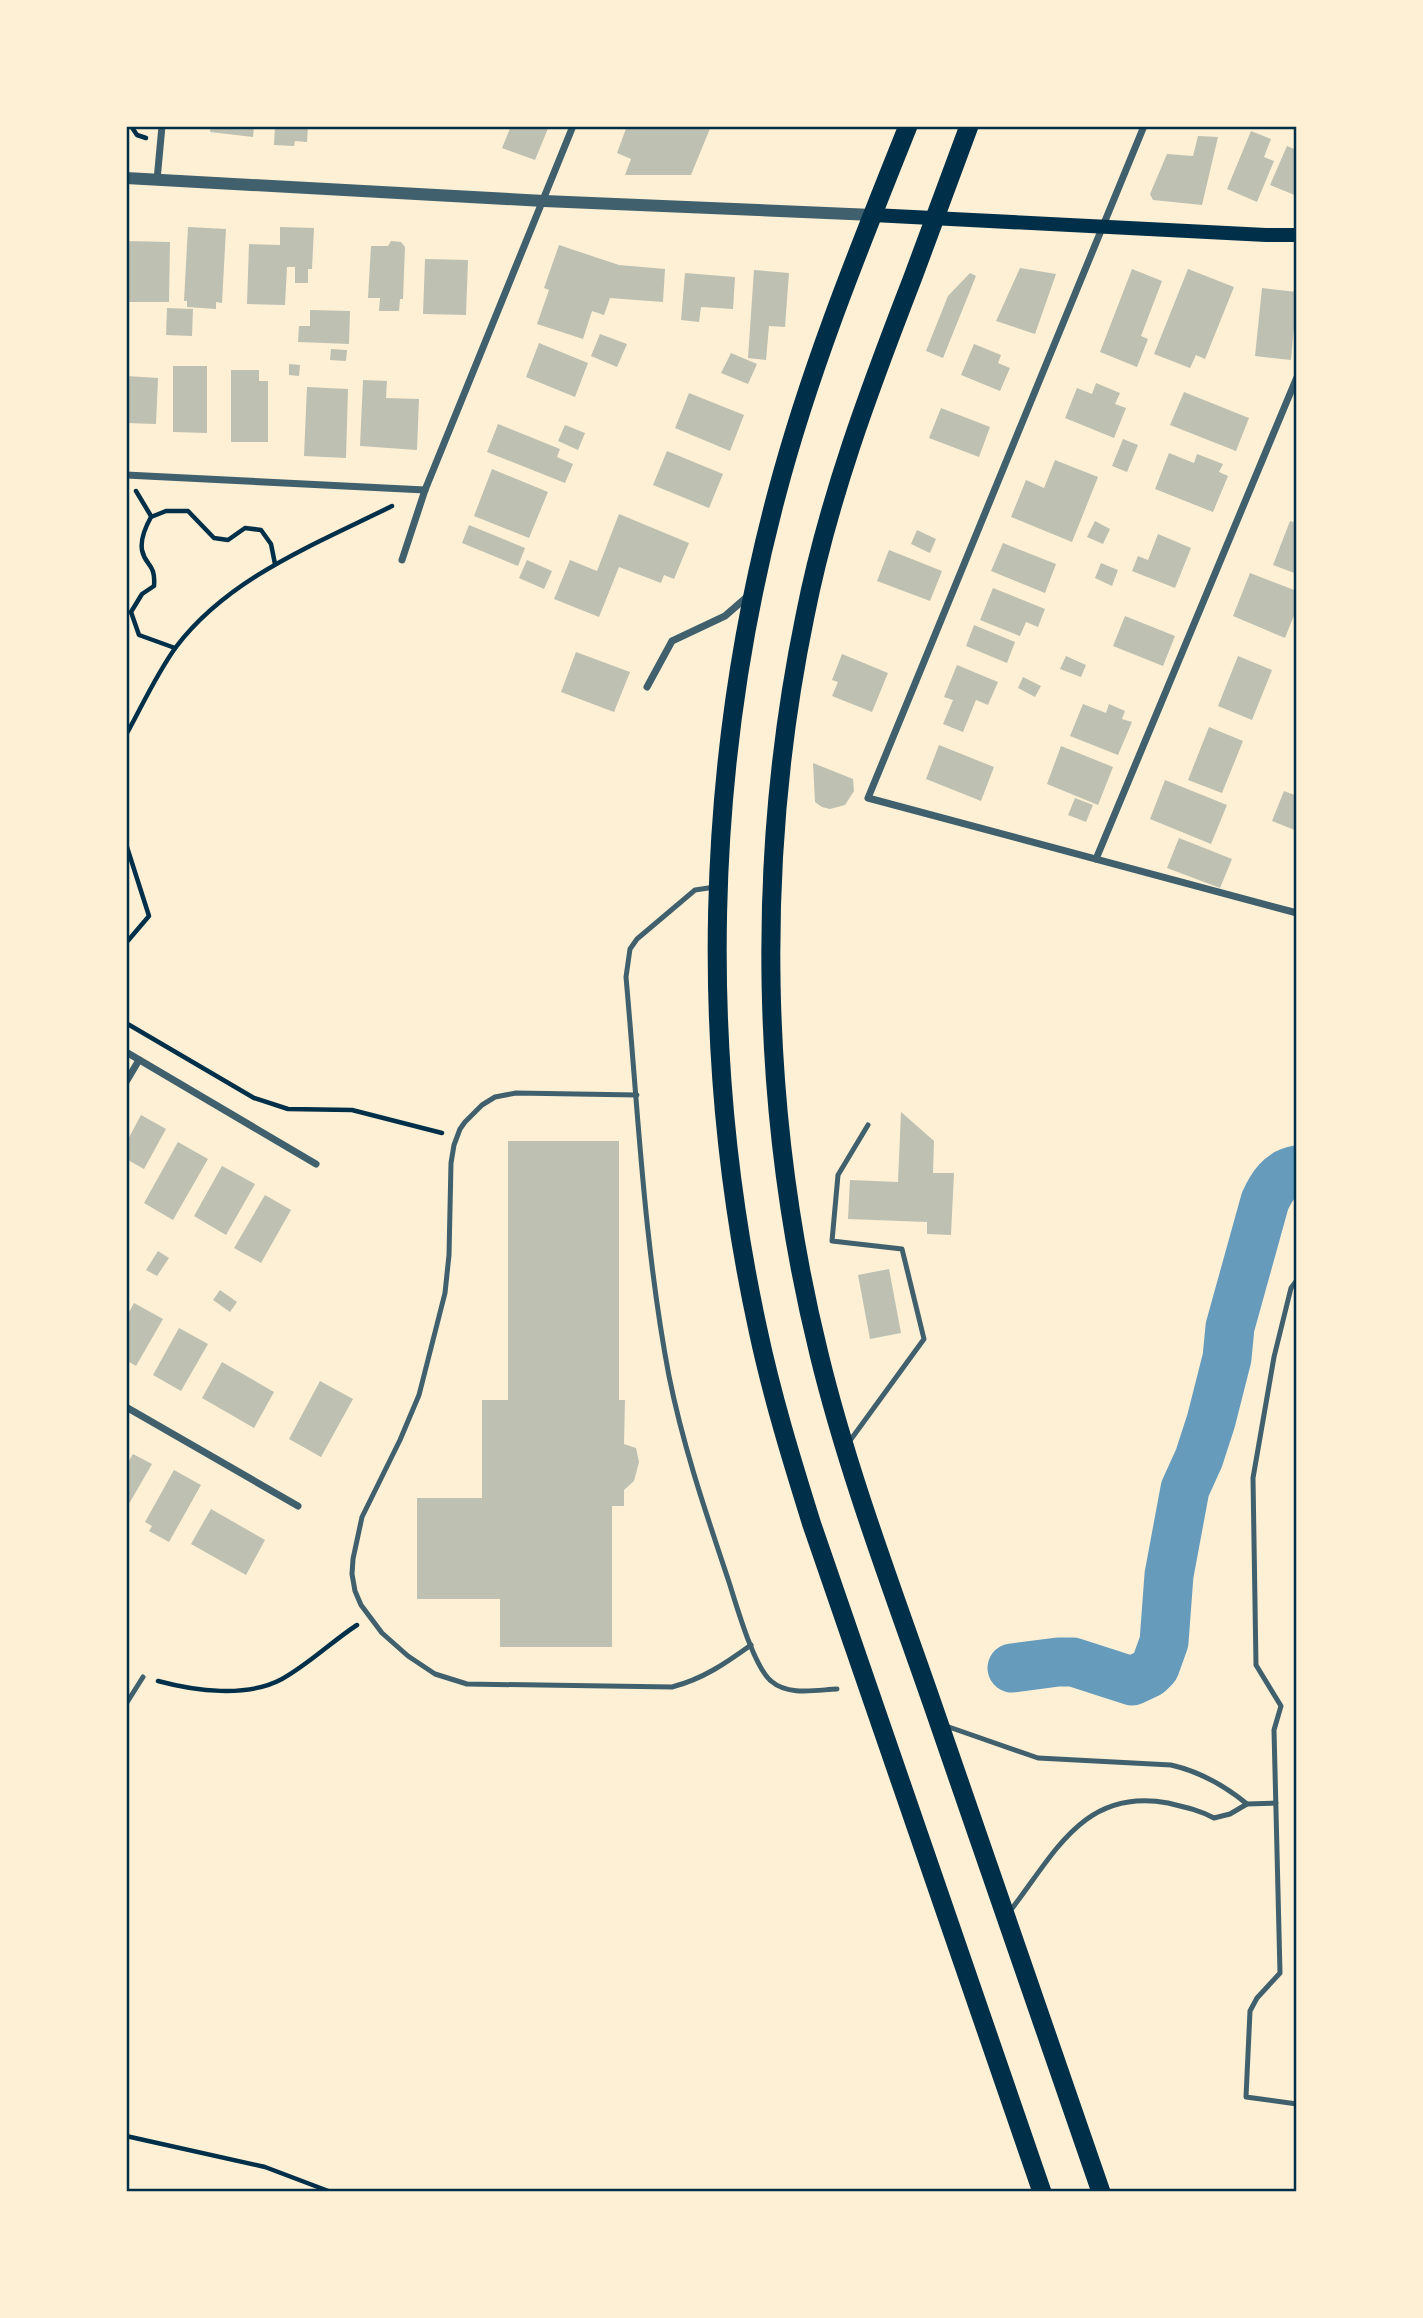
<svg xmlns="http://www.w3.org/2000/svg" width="1423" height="2318" viewBox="0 0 1423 2318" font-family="Helvetica,sans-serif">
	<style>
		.water { fill: #669bbc }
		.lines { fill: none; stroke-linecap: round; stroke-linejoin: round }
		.river { stroke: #669bbc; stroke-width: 49 }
		.building { fill: #bec0b2 }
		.path { stroke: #003049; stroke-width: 4.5 }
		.service { stroke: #3f606c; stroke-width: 5 }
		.minor { stroke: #3f606c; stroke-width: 7 }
		.tertiary { stroke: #3f606c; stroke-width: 12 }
		.secondary { stroke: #003049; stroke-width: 14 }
		.trunk { stroke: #003049; stroke-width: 19 }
		.neatline { fill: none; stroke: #003049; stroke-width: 2.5 }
	</style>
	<rect width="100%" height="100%" fill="#fdf0d5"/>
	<polygon class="water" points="1297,1152 1297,1194 1294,1194 1285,1170 1286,1162"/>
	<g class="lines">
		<path class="river" d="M1012 1668 1058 1662H1073L1132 1681 1149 1673 1155 1667 1164 1642 1169 1575 1185 1489 1199 1458 1211 1421 1227 1358 1230 1327 1265 1201C1272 1186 1280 1173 1297 1170"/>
	</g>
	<g class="building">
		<polygon points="211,126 254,126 253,137 210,132"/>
		<polygon points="275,126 308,126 307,142 295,141 294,146 274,145"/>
		<polygon points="511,126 549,126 535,160 502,148"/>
		<polygon points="627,126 711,126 691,175 625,175 631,159 617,153"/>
		<polygon points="1251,131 1271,139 1264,157 1274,161 1257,202 1227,189"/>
		<polygon points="1198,136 1218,137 1202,205 1153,200 1150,194 1167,154 1193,156"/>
		<polygon points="1287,146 1297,150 1297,196 1270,185"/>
		<polygon points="188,227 226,229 222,303 216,302 216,309 187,307 187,301 184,301"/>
		<polygon points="280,227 314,228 312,269 308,269 308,283 295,283 295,267 287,267 285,305 247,304 249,244 280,245"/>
		<polygon points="126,241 170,242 169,302 126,302"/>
		<polygon points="391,241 401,242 405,247 403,299 400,299 399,311 379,311 380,298 368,298 371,246 388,246"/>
		<polygon points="559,245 619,265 665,269 663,302 610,298 604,315 592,311 583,339 537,324 549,290 544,288"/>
		<polygon points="425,259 468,260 466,315 423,314"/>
		<polygon points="1020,268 1056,274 1035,334 996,321"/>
		<polygon points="1132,269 1162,281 1141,336 1148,339 1137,367 1100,352"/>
		<polygon points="1188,269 1234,287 1205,359 1196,355 1190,368 1154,354"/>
		<polygon points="754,270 789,273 785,327 769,326 766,360 748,358"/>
		<polygon points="685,273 735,277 733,309 701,307 699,322 681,320"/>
		<polygon points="970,273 976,276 943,358 926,351 948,296"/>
		<polygon points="1262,288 1297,292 1291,360 1255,356"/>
		<polygon points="167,308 193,309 192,336 166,335"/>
		<polygon points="310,310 350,311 349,344 298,342 299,326 310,326"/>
		<polygon points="600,334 627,344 617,367 591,356"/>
		<polygon points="539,343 588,363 575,397 526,377"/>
		<polygon points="974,344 1001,355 998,363 1010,368 1000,391 961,375"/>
		<polygon points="331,349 347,350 346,361 330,360"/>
		<polygon points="731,353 757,364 748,384 721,373"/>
		<polygon points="289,364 300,365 299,376 289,375"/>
		<polygon points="173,366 207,366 207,433 173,432"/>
		<polygon points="231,370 259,370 259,381 268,381 268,442 231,442"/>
		<polygon points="126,376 158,378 156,424 126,423"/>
		<polygon points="363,380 387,381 386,398 419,399 417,450 360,446"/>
		<polygon points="1096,383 1120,393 1115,404 1126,408 1114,438 1065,418 1077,388 1092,394"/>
		<polygon points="307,387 348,389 346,458 304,456"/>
		<polygon points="1184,392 1249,418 1236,451 1170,425"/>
		<polygon points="689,393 744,415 730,451 675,428"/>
		<polygon points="941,408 990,427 979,457 929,438"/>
		<polygon points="498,424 560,449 557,457 573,464 565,483 487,452"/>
		<polygon points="565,425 585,433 578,450 558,441"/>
		<polygon points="1123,439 1138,445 1127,472 1112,466"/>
		<polygon points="667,451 723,474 709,508 653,485"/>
		<polygon points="1169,453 1194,463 1197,454 1223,464 1219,472 1228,476 1213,512 1155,489"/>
		<polygon points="1055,460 1098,477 1072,542 1011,517 1026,480 1044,488"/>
		<polygon points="492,469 548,492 529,538 474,516"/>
		<polygon points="619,514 689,543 674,579 664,575 661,583 619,567 599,617 554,599 570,560 597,571"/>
		<polygon points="1095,521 1110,529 1103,544 1087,537"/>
		<polygon points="1290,521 1297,523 1297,574 1273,565"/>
		<polygon points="469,525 525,548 518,566 462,543"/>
		<polygon points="917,530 936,539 930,553 911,544"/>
		<polygon points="1158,534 1191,548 1175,588 1132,571 1138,556 1148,560"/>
		<polygon points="1003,543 1056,564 1045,593 991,571"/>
		<polygon points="889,550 942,571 930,601 877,581"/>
		<polygon points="527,560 552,571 544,589 519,578"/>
		<polygon points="1101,563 1118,570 1112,586 1095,578"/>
		<polygon points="1250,573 1297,591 1297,608 1285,638 1233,616"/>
		<polygon points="993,588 1045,609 1038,627 1026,622 1020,636 980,620"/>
		<polygon points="1125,616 1175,636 1163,666 1113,646"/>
		<polygon points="974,625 1015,642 1007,663 966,646"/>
		<polygon points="576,652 630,672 614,712 561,692"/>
		<polygon points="842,654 888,673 872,712 832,696 838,682 832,680"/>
		<polygon points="1066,656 1086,665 1081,677 1060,669"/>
		<polygon points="1238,656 1272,670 1252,720 1218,706"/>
		<polygon points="957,665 998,682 988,705 976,700 963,732 943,724 953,700 944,697"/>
		<polygon points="1023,677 1041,686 1035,697 1018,688"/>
		<polygon points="1083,704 1106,713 1109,704 1125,711 1122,719 1132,722 1118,755 1070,736"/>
		<polygon points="1209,727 1243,741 1222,793 1188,780"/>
		<polygon points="939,745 994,767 981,801 926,779"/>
		<polygon points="1061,746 1113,767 1098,805 1047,784"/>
		<polygon points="813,763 853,779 854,791 845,805 830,809 822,807 815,802"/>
		<polygon points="1165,780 1227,805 1211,844 1150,819"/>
		<polygon points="1284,791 1297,796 1297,831 1272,821"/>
		<polygon points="1075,798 1093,805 1086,822 1068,815"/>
		<polygon points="1179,838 1232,859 1220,888 1167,868"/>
		<polygon points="901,1112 934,1141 933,1173 954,1173 951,1235 927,1234 927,1222 848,1219 850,1180 898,1182"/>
		<polygon points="141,1115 166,1129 144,1169 126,1159 126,1143"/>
		<polygon points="508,1141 619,1141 619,1400 625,1400 624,1444 636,1448 639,1462 634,1481 624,1490 624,1506 612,1506 612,1647 500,1647 500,1599 417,1599 417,1498 482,1498 482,1400 508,1400"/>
		<polygon points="178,1142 208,1159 173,1220 144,1203"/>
		<polygon points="222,1166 255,1184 226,1235 194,1216"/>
		<polygon points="265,1195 291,1210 261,1263 234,1248"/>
		<polygon points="158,1251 169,1258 157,1276 146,1270"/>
		<polygon points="889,1269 901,1333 870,1339 858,1275"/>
		<polygon points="220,1290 237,1302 230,1312 213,1300"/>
		<polygon points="134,1303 163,1319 136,1366 126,1360 126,1318"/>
		<polygon points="179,1328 208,1344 181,1391 153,1375"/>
		<polygon points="222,1362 274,1392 254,1428 202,1398"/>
		<polygon points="320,1381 353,1399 321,1457 289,1439"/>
		<polygon points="133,1454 152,1464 126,1509 126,1466"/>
		<polygon points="174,1470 201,1485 169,1542 149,1531 152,1526 145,1522"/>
		<polygon points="211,1509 265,1540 246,1575 191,1544"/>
	</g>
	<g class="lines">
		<g class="path">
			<polyline points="131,126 137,135 146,138"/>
			<polyline points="136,491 151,516"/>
			<path d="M175 648 139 635 131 612 142 594 154 586C156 563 145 566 142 550 140 538 146 526 151 517L166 511H188L214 538 228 540 245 528 261 530 271 544 275 564"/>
			<path d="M126 735C142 706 157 673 176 647 229 577 316 544 392 506"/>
			<polyline points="126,844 149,916 126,943"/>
			<polyline points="126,1023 254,1098 288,1109 352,1110 442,1133"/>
			<path d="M158 1681C195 1691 247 1698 282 1679 309 1664 331 1642 357 1625"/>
			<polyline points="126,2136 265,2167 331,2192"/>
		</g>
		<g class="service">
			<path d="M715 887 695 890 637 939 630 949 626 977C638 1110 644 1245 669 1376 683 1446 706 1513 728 1579 736 1603 753 1666 771 1681 788 1696 816 1690 837 1689"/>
			<path d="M637 1095 516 1093 495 1097 482 1105 465 1122 460 1129 454 1145 451 1163 449 1255 445 1293 419 1395 400 1440 362 1517 353 1559 352 1574 355 1591 361 1605 382 1633 408 1656 435 1674 467 1684 672 1687C703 1679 726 1663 751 1645"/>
			<polyline points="1297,1280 1291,1288 1274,1357 1253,1478 1256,1665 1281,1706 1274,1730 1280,1973 1257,1998 1250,2011 1246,2097 1297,2104"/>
			<polyline points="849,1442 924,1339 902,1249 832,1241 838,1175 868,1125"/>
			<polyline points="126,1704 143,1677"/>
			<path d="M946 1726 1038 1758 1171 1765C1201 1772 1224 1785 1247 1804L1230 1814 1214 1818C1199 1810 1185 1807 1168 1803 1083 1787 1054 1855 1010 1911"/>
			<polyline points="1247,1804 1276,1803"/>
		</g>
		<g class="minor">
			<polyline points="1144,126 868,798 1297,913"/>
			<polyline points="157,180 162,126"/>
			<polyline points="126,475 425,490"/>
			<polyline points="402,560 425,490 573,126"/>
			<polyline points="647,687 672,641 725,616 748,596"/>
			<polyline points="1096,859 1297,377"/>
			<polyline points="126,1052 316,1164"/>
			<polyline points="126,1082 139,1060"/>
			<polyline points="126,1407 298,1506"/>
		</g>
		<polyline class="tertiary" points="126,178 544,201 873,215"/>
		<polyline class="secondary" points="873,215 1266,235 1297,235"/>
		<g class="trunk">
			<path d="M908 126C860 246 810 368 777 493 704 766 698 1055 758 1330 772 1396 792 1461 812 1525L1042 2192"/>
			<path d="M969 126C950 176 932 227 913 277 870 388 828 499 805 616 755 858 760 1115 819 1354 848 1473 892 1588 932 1703 989 1866 1046 2029 1101 2192"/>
		</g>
	</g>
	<rect width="1423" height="2318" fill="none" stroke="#fdf0d5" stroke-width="256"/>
	<rect x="128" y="128" width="1167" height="2062" class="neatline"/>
</svg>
